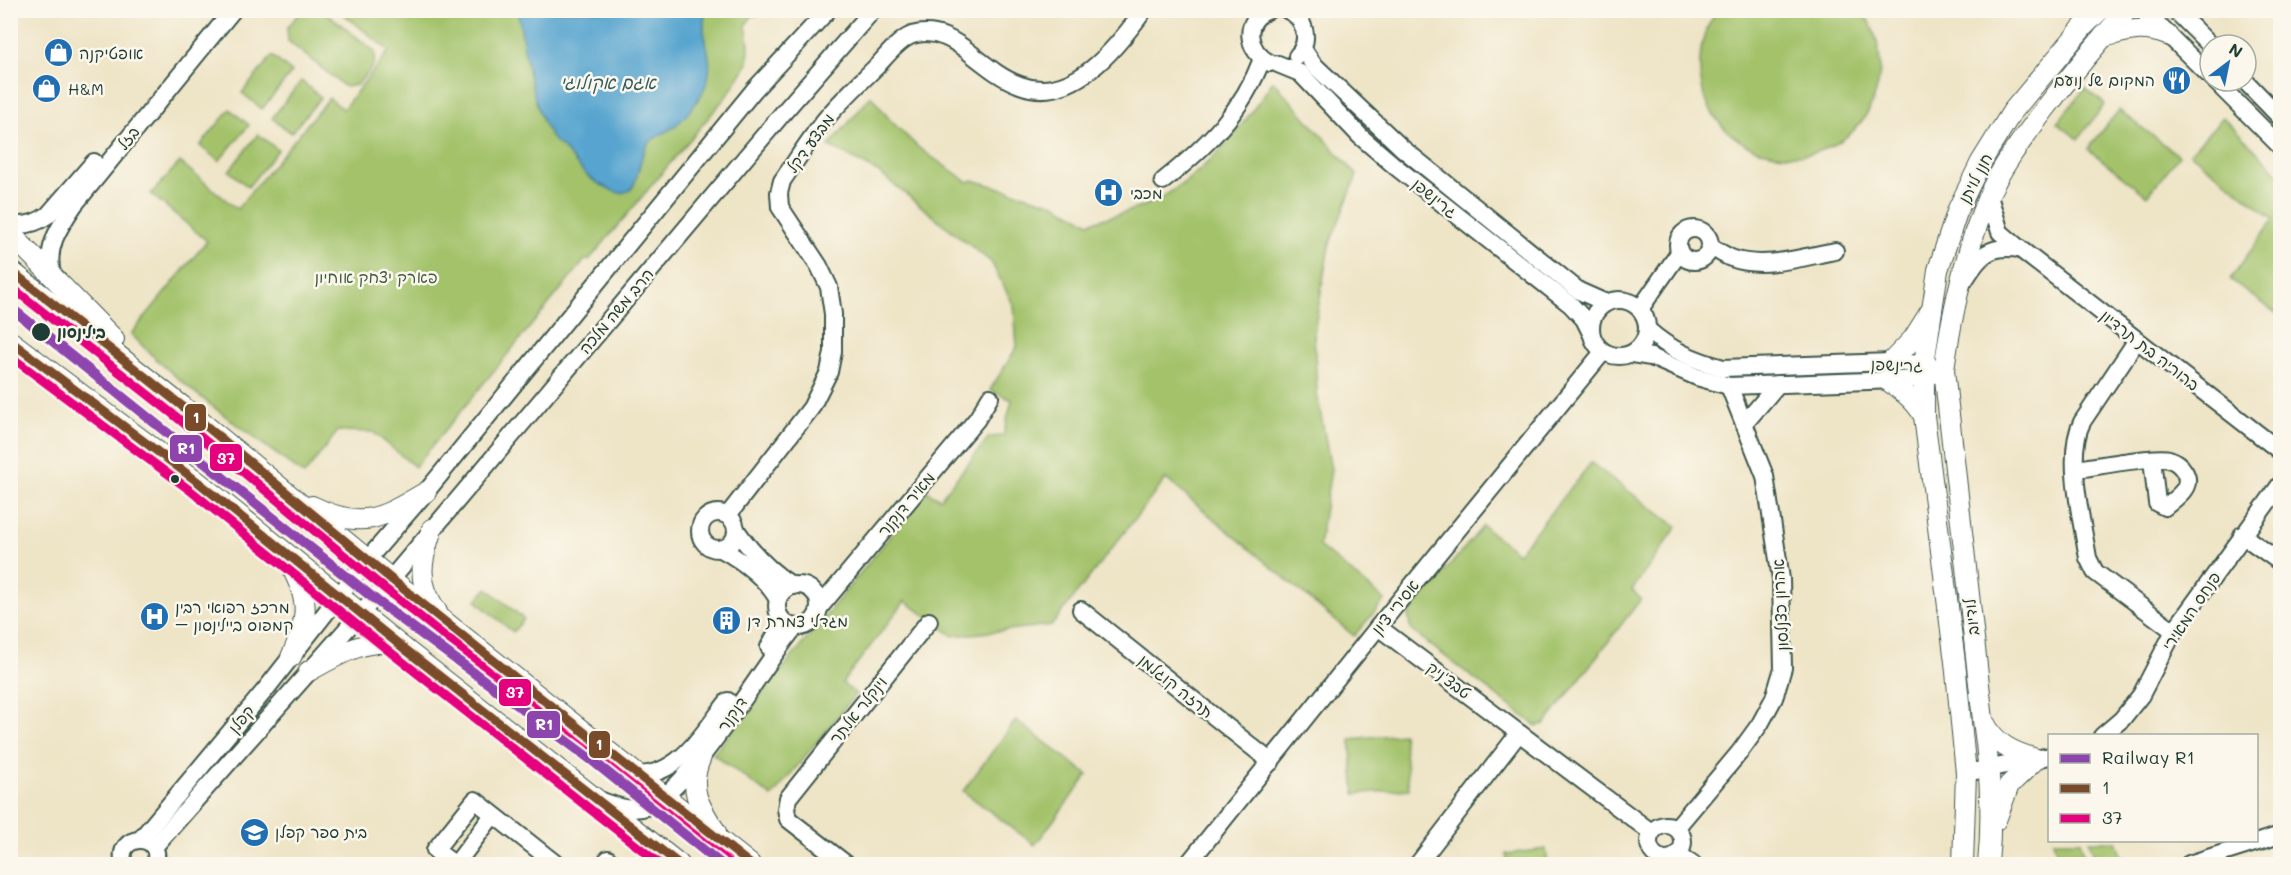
<svg xmlns="http://www.w3.org/2000/svg" width="2291" height="875" viewBox="0 0 2291 875" font-family="Mali,'Playpen Sans Hebrew',sans-serif">
	<style>
		.green { fill: #a3c26a; stroke: #61804f; stroke-width: 1.5 }
		.water { fill: #56a4cf; stroke: #3a7082; stroke-width: 1.5 }
		.lines { fill: none; stroke-linecap: round; stroke-linejoin: round }
		.minor-casing { stroke: #3e564a; stroke-width: 20 }
		.major-casing { stroke: #3e564a; stroke-width: 22 }
		.minor { stroke: #fff; stroke-width: 16 }
		.major { stroke: #fff; stroke-width: 20 }
		.bus-1-casing { stroke: #fbf7ec; stroke-width: 14 }
		.bus-2-casing { stroke: #fbf7ec; stroke-width: 14 }
		.bus-1 { stroke: #7a4b2a; stroke-width: 9 }
		.bus-2 { stroke: #e5007d; stroke-width: 9 }
		.rail-1-casing { stroke: #fbf7ec; stroke-width: 15 }
		.rail-1 { stroke: #8e44ad; stroke-width: 10 }
		.stop-dot { fill: #1f3d34; stroke: #fbf7ec; stroke-width: 2 }
		.labels { text-anchor: middle; stroke-width: 5; stroke-linejoin: round; paint-order: stroke }
		.poi-label { font-size: 16px; fill: #1f3d34; stroke: #fbf7ec; text-anchor: start }
		.street-label { font-size: 16px; fill: #1f3d34; stroke: #fbf7ec }
		.park-label { font-size: 16px; fill: #405e42; stroke: #fbf7ec }
		.stop-label { font-size: 16px; font-weight: bold; fill: #1f3d34; stroke: #fbf7ec; text-anchor: start }
		.water-label { font-size: 18px; font-style: italic; fill: #305c62; stroke: #fbf7ec }
		.line-badge { stroke: #fbf7ec; stroke-width: 2 }
		.badge-label { font-size: 16px; text-anchor: middle; font-weight: bold; fill: #fff }
	</style>
	<rect width="100%" height="100%" fill="#fbf7ec"/>
	<filter id="ink" filterUnits="userSpaceOnUse"><feTurbulence type="fractalNoise" baseFrequency=".0167" numOctaves="2"/><feDisplacementMap in="SourceGraphic" scale="12" xChannelSelector="R" yChannelSelector="G"/><feConvolveMatrix kernelMatrix="1 2 1 2 8 2 1 2 1" color-interpolation-filters="sRGB"/></filter>
	<filter id="wash" filterUnits="userSpaceOnUse"><feTurbulence type="fractalNoise" baseFrequency=".008" numOctaves="4" result="noise"/><feDisplacementMap in="SourceGraphic" scale="24" xChannelSelector="R" yChannelSelector="G"/><feGaussianBlur stdDeviation="1.35" result="paint"/><feColorMatrix in="noise" values="0 0 0 0 0 0 0 0 0 0 0 0 0 0 0 0 0 1.4 0 .05"/><feComposite in="paint" operator="in"/></filter>
	<g filter="url(#wash)">
		<rect width="100%" height="100%" fill="#eee4c6"/>
		<g class="green">
			<path d="M301 11H324L374 51C379 65 365 75 357 85L345 87 288 41 287 28Z"/>
			<path d="M340 11H788L752 16 746 25 749 45 748 63 729 93 589 260H585L415 467 373 432 338 431 304 475C246 430 181 388 131 334L207 241 151 194 180 162 237 209 329 98 343 109 389 51Z"/>
			<path d="M1718 11H1861C1878 29 1883 60 1878 84 1855 192 1695 171 1700 61 1701 43 1706 24 1718 11Z"/>
			<polygon points="272,56 292,72 262,109 242,93"/>
			<polygon points="301,81 321,97 291,133 272,118"/>
			<path d="M1273 81 1357 175 1329 246 1314 332 1317 394 1331 469 1319 546 1385 600 1354 636 1166 479 1052 625 953 636 905 601 842 683 856 694 772 797 713 754 927 491 940 499 989 437 1003 436 1012 400 990 390 1017 347 1014 306 991 262 878 172 829 146 871 96 891 121 919 148 968 182 973 180 1055 204 1089 223C1110 216 1140 210 1159 199 1207 172 1243 127 1273 81Z"/>
			<polygon points="2085,88 2105,104 2078,139 2057,123"/>
			<polygon points="230,109 249,125 219,161 200,146"/>
			<polygon points="2119,110 2179,156 2147,196 2088,149"/>
			<polygon points="2223,117 2280,175 2280,316 2230,279 2274,219 2190,153"/>
			<polygon points="258,134 278,150 248,187 229,171"/>
			<polygon points="1591,463 1677,527 1632,590 1641,599 1545,724 1536,726 1411,630 1408,615 1483,526 1518,553"/>
			<polygon points="487,588 524,619 513,632 476,601"/>
			<polygon points="1016,720 1088,775 1035,845 963,791"/>
			<polygon points="1403,734 1409,789 1355,794 1350,739"/>
			<polygon points="2053,841 2080,841 2087,864 2060,864"/>
			<polygon points="2089,841 2116,841 2124,864 2097,864"/>
			<polygon points="1546,849 1548,864 1508,864 1506,854"/>
		</g>
		<path class="water" d="M518 11H706C698 36 716 54 707 82 701 99 685 119 671 129 664 133 653 138 648 144 639 155 638 185 630 190 621 196 613 191 605 187 587 179 581 169 568 154 564 148 556 144 552 138 531 106 524 48 518 11Z"/>
	</g>
	<g filter="url(#ink)">
		<g class="lines">
			<defs>
				<g id="minor">
					<path d="M1269 10C1241 20 1247 52 1270 63"/>
					<path d="M1287 10C1306 18 1311 42 1297 56"/>
					<polyline points="2143,10 2210,76"/>
					<polyline points="2175,10 2210,45"/>
					<polyline points="1303,49 1313,64 1402,148 1579,291 1606,303"/>
					<polyline points="1278,64 1300,73 1361,137 1396,167 1571,305 1584,319 1591,333"/>
					<polyline points="2215,81 2280,146"/>
					<polyline points="2245,81 2280,117"/>
					<path d="M1163 181C1206 147 1243 111 1262 59"/>
					<polyline points="1989,196 2000,232 2020,249 2280,451"/>
					<path d="M10 224C25 227 37 223 48 215L94 162"/>
					<circle cx="1694" cy="245" r="16"/>
					<path d="M1710 247C1717 250 1724 255 1731 258 1763 270 1803 257 1835 251"/>
					<path d="M53 277C44 249 59 227 74 205L233 10"/>
					<path d="M1964 281C1979 256 1989 244 2020 249"/>
					<circle cx="1619" cy="328" r="28"/>
					<polyline points="1640,309 1679,253"/>
					<path d="M1648 330C1670 350 1694 360 1723 368L1891 362 1924 364 1935 367"/>
					<path d="M2137 340 2082 422C2065 456 2082 520 2088 558L2095 572 2174 631"/>
					<polyline points="1632,354 1651,357 1697,377 1729,386 1924,379 1944,370"/>
					<polyline points="1744,424 1778,384"/>
					<path d="M2076 469C2093 467 2156 455 2169 459 2175 461 2181 466 2184 471 2194 487 2177 497 2165 507L2157 503 2152 459"/>
					<circle cx="718" cy="531" r="18"/>
					<path d="M728 515 811 408 829 372 833 352V314L829 287 819 266 780 207 779 193 782 181C796 161 809 140 824 121 840 101 860 83 878 65 887 55 899 40 912 35 937 28 956 41 974 56 988 67 1003 79 1020 85 1073 105 1118 46 1144 10"/>
					<path d="M737 531C752 553 770 572 793 586"/>
					<polyline points="2242,535 2280,562"/>
					<path d="M721 549C743 561 765 578 778 599"/>
					<circle cx="798" cy="606" r="21"/>
					<polyline points="819,608 977,419 990,397"/>
					<polyline points="1081,610 1271,762"/>
					<polyline points="1378,627 1651,832"/>
					<polyline points="769,647 783,621"/>
					<polyline points="2102,736 2122,719 2141,695 2174,631 2280,485"/>
					<polyline points="1966,773 2050,756"/>
					<path d="M636 775C680 776 704 731 728 701"/>
					<path d="M602 801C616 806 631 812 646 807 690 792 761 667 795 627"/>
					<circle cx="1666" cy="842" r="17"/>
					<polyline points="1676,828 1739,753 1760,724 1774,698 1783,668 1781,579 1765,476 1729,386"/>
					<polyline points="140,840 266,689 367,560 426,492 754,90 828,10"/>
					<polyline points="154,847 391,579 783,113 873,10"/>
					<polyline points="1678,854 1693,864"/>
					<path d="M124 864C114 833 165 831 155 864"/>
					<polyline points="454,864 435,850 475,800 556,864"/>
					<polyline points="456,864 493,815"/>
					<polyline points="604,864 608,859"/>
					<polyline points="846,864 788,819 786,809 788,798 929,621"/>
					<polyline points="1188,864 1378,627 1603,352"/>
					<polyline points="1418,864 1519,733"/>
					<polyline points="2189,864 2280,835"/>
				</g>
				<g id="major">
					<polyline points="2176,10 2176,11"/>
					<path d="M2103 37C2128 31 2142 25 2167 35"/>
					<polyline points="10,233 114,339"/>
					<polyline points="10,270 182,406 391,579 750,864"/>
					<polyline points="10,341 198,482 401,646 679,864"/>
					<polyline points="1891,362 1913,339 1930,312"/>
					<path d="M1887 380C1902 391 1915 400 1924 416"/>
					<path d="M312 506C362 531 382 518 426 492"/>
					<path d="M432 529C421 561 416 582 437 612"/>
					<path d="M286 557C309 597 311 615 291 657"/>
					<path d="M309 671C335 657 370 634 401 646"/>
					<path d="M1984 722C1996 745 2012 752 2036 759"/>
					<path d="M701 757C687 788 699 806 716 832"/>
					<polyline points="1996,820 2009,785 2036,759"/>
					<polyline points="1963,864 1966,773 1955,662 1924,416 1924,364 1938,270 1958,209 1981,162 2012,112 2083,27 2100,10"/>
					<path d="M1988 864C1993 815 1990 768 1983 720L1944 370C1952 312 1965 252 1988 197 2002 165 2024 137 2045 109 2071 75 2098 42 2127 10"/>
				</g>
			</defs>
			<use href="#minor" class="minor-casing"/>
			<use href="#major" class="major-casing"/>
			<use href="#minor" class="minor"/>
			<use href="#major" class="major"/>
			<defs>
				<g id="bus-1">
					<polyline points="10,270 182,406 391,579 750,864"/>
					<polyline points="10,341 198,482 401,646 679,864"/>
				</g>
				<g id="bus-2">
					<polyline points="10,286 174,415 384,588 731,864"/>
					<polyline points="10,356 191,491 394,655 660,864"/>
				</g>
			</defs>
			<use href="#bus-1" class="bus-1-casing"/>
			<use href="#bus-2" class="bus-2-casing"/>
			<use href="#bus-1" class="bus-1"/>
			<use href="#bus-2" class="bus-2"/>
			<defs>
				<polyline id="rail-1" points="10,307 377,601 593,761 721,864"/>
			</defs>
			<use href="#rail-1" class="rail-1-casing"/>
			<use href="#rail-1" class="rail-1"/>
		</g>
	</g>
	<defs>
		<symbol id="shop-disc" viewBox="-11 -11 22 22"><circle r="9.5" fill="#1f6fb2" stroke="#fbf7ec"/><path d="M-5-2.5h2.3a2.7 3.5 0 0 1 5.4 0H5L5.5 6h-11ZM-1.5-2.5h3a1.5 2.3 0 0 0-3 0Z" fill="#fff"/></symbol>
		<symbol id="restaurant-disc" viewBox="-11 -11 22 22"><circle r="9.5" fill="#1f6fb2" stroke="#fbf7ec"/><path d="M-5-6h1v4h1v-4h1v4h1v-4h1v5L-1.5 .5V6h-2V.5L-5-1ZM5-6V6H3V1.5H1.5Q1.5-4 5-6Z" fill="#fff"/></symbol>
		<symbol id="hospital-disc" viewBox="-11 -11 22 22"><circle r="9.5" fill="#1f6fb2" stroke="#fbf7ec"/><path d="M-5-5h3v3.5h4V-5h3V5h-3V1.5h-4V5h-3Z" fill="#fff"/></symbol>
		<symbol id="building-disc" viewBox="-11 -11 22 22"><circle r="9.5" fill="#1f6fb2" stroke="#fbf7ec"/><path d="M-4-6H4V6H1V3H-1V6H-4ZM-2.5-4.3h1.7v1.8h-1.7ZM.8-4.3h1.7v1.8H.8ZM-2.5-1h1.7V.8h-1.7ZM.8-1h1.7V.8H.8Z" fill="#fff"/></symbol>
		<symbol id="school-disc" viewBox="-11 -11 22 22"><circle r="9.5" fill="#1f6fb2" stroke="#fbf7ec"/><path d="M0-5L7-2L0 1L-7-2ZM-4 1L0 2.5L4 1V4Q0 6-4 4Z" fill="#fff"/></symbol>
	</defs>
	<g fill-rule="evenodd">
		<use href="#shop-disc" x="42" y="36" width="33" height="33"/>
		<use href="#restaurant-disc" x="2160" y="64" width="33" height="33"/>
		<use href="#shop-disc" x="30" y="72" width="33" height="33"/>
		<use href="#hospital-disc" x="1092" y="176" width="33" height="33"/>
		<use href="#hospital-disc" x="138" y="600" width="33" height="33"/>
		<use href="#building-disc" x="710" y="604" width="33" height="33"/>
		<use href="#school-disc" x="238" y="816" width="33" height="33"/>
	</g>
	<g class="stop-dot">
		<circle cx="41" cy="332" r="10"/>
		<circle cx="175" cy="479" r="5"/>
	</g>
	<g class="labels">
		<g class="poi-label">
			<text x="79" y="59">אופטיקנה</text>
			<text x="2155" y="86" text-anchor="end">המקום של נועם</text>
			<text x="68" y="95">H&amp;M</text>
			<text x="1130" y="199">מכבי</text>
			<text x="175" y="613">מרכז רפואי רבין<tspan x="175" dy="18">– קמפוס ביילינסון</tspan></text>
			<text x="747" y="627">מגדלי צמרת דן</text>
			<text x="275" y="838">בית ספר קפלן</text>
		</g>
		<g class="street-label">
			<text transform="translate(128 138) rotate(-51)" y="6">בזל</text>
			<text transform="translate(810 143) rotate(-54)" y="6">מבצע דקל</text>
			<text transform="translate(1975 178) rotate(-62)" y="6">חנן לויתן</text>
			<text transform="translate(1435 198) rotate(39)" y="6">גרינשפן</text>
			<text transform="translate(616 311) rotate(-50)" y="6">הרב משה מלכה</text>
			<text transform="translate(2150 350) rotate(38)" y="6">ברוריה בת תרדיון</text>
			<text transform="translate(1897 365) rotate(2)" y="6">גרינשפן</text>
			<text transform="translate(906 504) rotate(-50)" y="6">מאיר דנקנר</text>
			<text transform="translate(1780 605) rotate(-93)" y="6">אהרון כצנלסון</text>
			<text transform="translate(1395 607) rotate(-51)" y="6">אסירי ציון</text>
			<text transform="translate(2191 611) rotate(-56)" y="6">פנחס המאירי</text>
			<text transform="translate(1971 617) rotate(-96)" y="6">לודיוב</text>
			<text transform="translate(1449 680) rotate(37)" y="6">טבצ'ניק</text>
			<text transform="translate(1176 686) rotate(39)" y="6">תרזה קוגלמן</text>
			<text transform="translate(858 710) rotate(-51)" y="6">וינקלר אלתר</text>
			<text transform="translate(732 714) rotate(-55)" y="6">דנקנר</text>
			<text transform="translate(241 719) rotate(-50)" y="6">קפלן</text>
		</g>
		<g class="park-label">
			<text x="376" y="283">פארק יצחק אוחיון</text>
		</g>
		<g class="stop-label">
			<text x="57" y="338">בילינסון</text>
		</g>
		<g class="water-label">
			<text x="608" y="89">אגם אקולוגי</text>
		</g>
	</g>
	<g class="line-badge">
		<rect x="184" y="403" width="23" height="29" rx="6" fill="#7a4b2a"/>
		<rect x="169" y="434" width="34" height="29" rx="6" fill="#8e44ad"/>
		<rect x="209" y="443" width="34" height="29" rx="6" fill="#e5007d"/>
		<rect x="498" y="678" width="34" height="29" rx="6" fill="#e5007d"/>
		<rect x="526" y="710" width="35" height="29" rx="6" fill="#8e44ad"/>
		<rect x="588" y="730" width="23" height="29" rx="6" fill="#7a4b2a"/>
	</g>
	<g class="badge-label">
		<text x="196" y="423">1</text>
		<text x="186" y="454">R1</text>
		<text x="226" y="464">37</text>
		<text x="515" y="698">37</text>
		<text x="544" y="730">R1</text>
		<text x="599" y="750">1</text>
	</g>
	<rect width="2291" height="875" fill="none" stroke="#fbf7ec" stroke-width="36"/>
	<rect x="2048" y="734" width="210" height="108" fill="#fbf7ec" stroke="#a3ada2" stroke-width="1.5"/>
	<rect x="2060" y="754" width="30" height="9" fill="#8e44ad" stroke="#a3ada2" stroke-width="1.5"/>
	<text x="2102" y="764" font-size="18" fill="#1f3d34">Railway R1</text>
	<rect x="2060" y="784" width="30" height="9" fill="#7a4b2a" stroke="#a3ada2" stroke-width="1.5"/>
	<text x="2102" y="794" font-size="18" fill="#1f3d34">1</text>
	<rect x="2060" y="814" width="30" height="9" fill="#e5007d" stroke="#a3ada2" stroke-width="1.5"/>
	<text x="2102" y="824" font-size="18" fill="#1f3d34">37</text>
	<g transform="translate(2228 63) rotate(32)"><circle r="28" fill="#fbf7ec" stroke="#a3ada2" stroke-width="1.5"/>
	<path d="M0-4.5L10 22L0 15L-10 22Z" fill="#1f6fb2"/>
	<text y="-9" font-size="16" font-weight="bold" text-anchor="middle" fill="#1f3d34">N</text>
	</g>
</svg>
